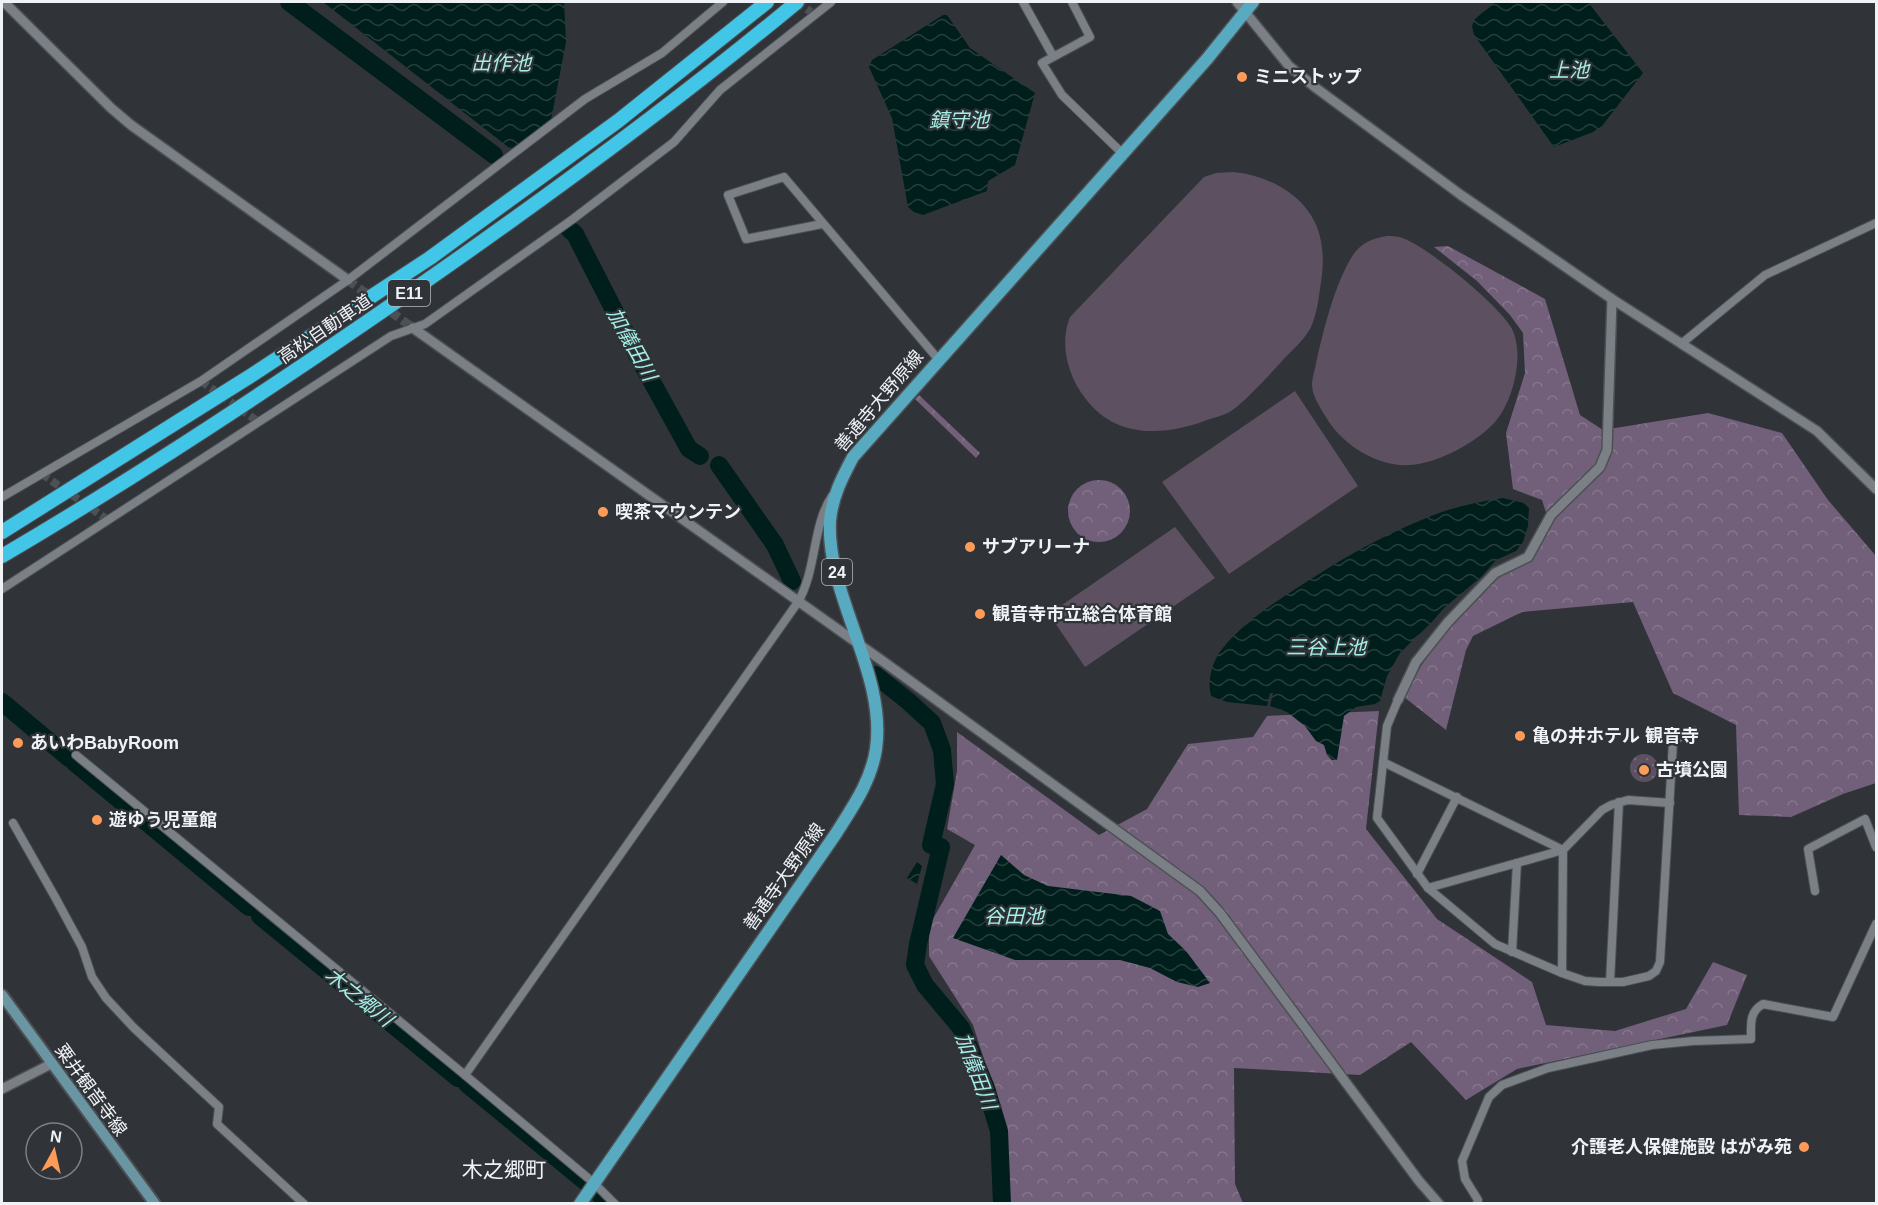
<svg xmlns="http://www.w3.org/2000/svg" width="1878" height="1205" viewBox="0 0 1878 1205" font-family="Arial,'Noto Sans JP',sans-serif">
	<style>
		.grass { fill: url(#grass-dots) }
		.forest { fill: url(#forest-crowns) }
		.pitch { fill: #5c5061 }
		.water { fill: url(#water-waves) }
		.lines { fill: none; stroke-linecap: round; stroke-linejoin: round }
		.river { stroke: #001e1b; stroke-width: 18 }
		.minor-tunnel { stroke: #4d5155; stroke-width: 8; stroke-dasharray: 8 4; stroke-linecap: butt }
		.tertiary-tunnel { stroke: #4d5155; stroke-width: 9; stroke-dasharray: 9 4.5; stroke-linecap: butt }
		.minor-casing { stroke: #4c5053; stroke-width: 10 }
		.tertiary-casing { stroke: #4c5053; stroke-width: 12 }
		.secondary-casing { stroke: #4c5053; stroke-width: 14 }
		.primary-casing { stroke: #4c5053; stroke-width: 15 }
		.motorway-casing { stroke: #4c5053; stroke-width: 16 }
		.minor { stroke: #7b8086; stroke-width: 8 }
		.tertiary { stroke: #7b8086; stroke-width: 9 }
		.secondary { stroke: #6a95a3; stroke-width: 10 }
		.primary { stroke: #58aac1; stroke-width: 12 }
		.motorway { stroke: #41c6e8; stroke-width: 14 }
		.poi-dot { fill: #fe9b59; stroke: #303439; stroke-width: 2 }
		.labels { text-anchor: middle; stroke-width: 4.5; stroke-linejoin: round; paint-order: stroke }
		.shield { fill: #303439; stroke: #b6babd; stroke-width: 1.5 }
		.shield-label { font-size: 16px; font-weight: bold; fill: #f0f3f6 }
		.poi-label { font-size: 18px; font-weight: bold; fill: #f0f3f6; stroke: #303439; text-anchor: start }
		.street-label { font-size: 18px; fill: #f0f3f6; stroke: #303439 }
		.water-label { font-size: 20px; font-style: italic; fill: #a3efe6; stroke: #303439 }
		.quarter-label { font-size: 21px; fill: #f0f3f6; stroke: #303439 }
	</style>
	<defs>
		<pattern id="grass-dots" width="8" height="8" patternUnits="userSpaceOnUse" patternTransform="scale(1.5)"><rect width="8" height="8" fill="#5c5061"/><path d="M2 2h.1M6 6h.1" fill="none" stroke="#746a78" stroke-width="1.8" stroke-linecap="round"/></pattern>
		<pattern id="forest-crowns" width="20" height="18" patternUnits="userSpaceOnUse" patternTransform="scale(1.5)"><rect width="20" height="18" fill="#725f79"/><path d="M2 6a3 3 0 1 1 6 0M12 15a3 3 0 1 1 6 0" fill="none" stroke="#86768d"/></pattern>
		<pattern id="water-waves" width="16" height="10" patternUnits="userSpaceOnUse" patternTransform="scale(1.5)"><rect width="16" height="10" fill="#001e1b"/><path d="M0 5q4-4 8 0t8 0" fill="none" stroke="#263f3d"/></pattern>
	</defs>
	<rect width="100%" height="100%" fill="#303439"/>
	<circle class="grass" cx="1644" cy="768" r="14"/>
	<g class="forest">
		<polygon points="1448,246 1545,299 1580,415 1603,430 1708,413 1782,433 1828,500 1876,556 1876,783 1843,794 1791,817 1739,815 1736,725 1673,693 1633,602 1522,612 1473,636 1466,650 1446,730 1404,697 1421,666 1447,629 1495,580 1533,558 1549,522 1542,500 1513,489 1506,433 1525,373 1523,333 1510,315 1477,281 1434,247"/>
		<polygon points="919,395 980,453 976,458 915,399"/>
		<circle cx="1099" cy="511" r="31"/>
		<polygon points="1379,711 1366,829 1437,919 1532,982 1546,1025 1615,1031 1686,1009 1713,962 1747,975 1727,1025 1517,1069 1466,1100 1411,1042 1360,1075 1234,1068 1235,1184 1243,1203 1007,1204 1005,1125 973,1025 929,956 929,926 975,845 947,829 957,771 957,732 1099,835 1147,809 1188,744 1253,737 1267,716"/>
	</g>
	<g class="pitch">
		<path d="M1233 172C1275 176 1318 202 1322 248 1324 262 1322 276 1320 289 1318 303 1316 317 1310 329 1304 340 1292 350 1283 360 1271 373 1245 402 1231 411 1225 415 1216 417 1210 419 1166 436 1116 440 1085 398 1068 376 1059 344 1070 317L1204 177 1216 173Z"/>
		<path d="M1387 236C1393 236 1399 236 1405 239 1430 249 1500 306 1512 329 1525 355 1513 403 1494 423 1475 443 1439 463 1410 465 1379 467 1346 447 1329 422 1323 412 1312 397 1312 385 1312 378 1315 370 1316 363 1324 329 1334 285 1353 255 1361 243 1373 238 1387 236Z"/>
		<polygon points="1295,391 1358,486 1229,574 1162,482"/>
		<polygon points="1175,527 1215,578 1085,667 1049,614"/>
	</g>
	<g class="water">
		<polygon points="323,2 564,2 566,42 551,120 512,148 508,147"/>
		<polygon points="1495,2 1588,2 1643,73 1602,126 1593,132 1554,147 1474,35 1472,26 1475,19"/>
		<polygon points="943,15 947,15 970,48 1035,93 1015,165 988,181 987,191 923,215 914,212 908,207 892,118 869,67 872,60"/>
		<path d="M1503 498 1524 503 1529 508 1528 526 1523 542 1516 551 1496 560 1482 576 1444 608 1431 623 1412 641 1400 653 1387 676 1380 701 1375 704 1356 707 1344 716 1337 760H1332L1327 755 1324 745 1316 741 1305 726 1287 712 1270 706 1273 693H1270L1267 706 1227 702 1211 696C1207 680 1212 662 1222 649 1243 623 1272 604 1300 586 1340 560 1379 537 1424 519 1449 508 1476 502 1503 498Z"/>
		<polygon points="1001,855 1024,875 1048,886 1131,896 1160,911 1168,934 1186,951 1210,983 1198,987 1177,982 1150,968 1120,960 1015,960 953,938"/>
		<polygon points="917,862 922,866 917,884 907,878"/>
	</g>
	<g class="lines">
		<g class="river">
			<polyline points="289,2 494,155"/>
			<polyline points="569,229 575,234 636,353 689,449 700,456"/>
			<polyline points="719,465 775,545 792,581"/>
			<polyline points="875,675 908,701 932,723 942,750 945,784 931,845"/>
			<polyline points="2,702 69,758"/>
			<polyline points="74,762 249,907"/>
			<polyline points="941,847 918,944 915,965 925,985 961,1028 986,1088 999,1131 1002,1204"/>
			<polyline points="260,916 458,1078"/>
			<polyline points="467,1084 586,1182"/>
			<polyline points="597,1192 609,1204"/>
		</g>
		<g class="minor-tunnel">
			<polyline points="797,2 811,12"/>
			<polyline points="201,381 260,423"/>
			<polyline points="42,474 108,520"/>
		</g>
		<polyline class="tertiary-tunnel" points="348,280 413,328"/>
		<defs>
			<g id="minor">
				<polyline points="1023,2 1053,56"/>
				<polyline points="1072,2 1090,37 1042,63 1062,95 1122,153"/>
				<polyline points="822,224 746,239 728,195 784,177 938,359"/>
				<polyline points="1681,344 1765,275 1876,223"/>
				<polyline points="2,497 201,381 348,280 585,99 662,53 723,2"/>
				<polyline points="2,589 391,336 425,324 573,219 674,142 720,90 831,2"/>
				<polyline points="1398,700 1387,726 1377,818 1428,888 1495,944 1562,973 1585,981 1599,982 1623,982 1649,976 1656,971 1660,962 1673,742 1688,731 1695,731"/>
				<polyline points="76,755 465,1075 594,1183 615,1204"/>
				<polyline points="1383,762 1563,850 1562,973"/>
				<polyline points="13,823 55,897 82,947 92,977 106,998 134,1028 219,1107 217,1124 304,1204"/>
				<polyline points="1417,874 1457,797"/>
				<polyline points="1428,888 1563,850 1602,810 1611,805 1628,800 1670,803"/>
				<polyline points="1815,891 1808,849 1865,819 1876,847"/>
				<polyline points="1512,952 1517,863"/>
				<polyline points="1610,982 1619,802"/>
				<path d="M465 1075 798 602C817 569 812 526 832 496"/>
				<path d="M1477 1204 1478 1200 1465 1179 1462 1161 1489 1097 1502 1085 1548 1068 1652 1045 1693 1041 1751 1039C1751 1024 1749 1012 1763 1004L1833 1017 1876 924"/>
			</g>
			<g id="tertiary">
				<polyline points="4,2 111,108 131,125 348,280"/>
				<polyline points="1237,2 1289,66 1316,88 1461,195 1612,299 1817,431 1876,489"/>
				<polyline points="413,328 884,662 1200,891 1220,913 1419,1181 1439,1204"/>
				<polyline points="1398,700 1416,662 1448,622 1495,573 1528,557 1551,515 1600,467 1607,450 1612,299"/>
				<polyline points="2,1089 51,1064"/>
			</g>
			<polyline id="secondary" points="2,995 155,1204"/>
			<path id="primary" d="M580 1204 835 835C852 808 871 782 876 749 887 673 826 596 830 521 832 497 842 478 853 457L1207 59 1253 2"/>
			<g id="motorway">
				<polyline points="2,532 252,375 430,258 618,121 767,2"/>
				<path d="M2 556C128 482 250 402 371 319 517 219 661 115 797 2"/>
			</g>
		</defs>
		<use href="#minor" class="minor-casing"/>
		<use href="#tertiary" class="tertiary-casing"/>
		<use href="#secondary" class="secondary-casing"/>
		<use href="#primary" class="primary-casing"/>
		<use href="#motorway" class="motorway-casing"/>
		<use href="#minor" class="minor"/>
		<use href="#tertiary" class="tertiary"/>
		<use href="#secondary" class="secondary"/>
		<use href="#primary" class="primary"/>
		<use href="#motorway" class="motorway"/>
	</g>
	<g class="poi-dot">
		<circle cx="1242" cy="77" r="6"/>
		<circle cx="603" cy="512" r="6"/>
		<circle cx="970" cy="547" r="6"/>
		<circle cx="980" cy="614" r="6"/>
		<circle cx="1520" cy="736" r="6"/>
		<circle cx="18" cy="743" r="6"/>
		<circle cx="1644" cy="770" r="6"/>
		<circle cx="97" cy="820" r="6"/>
		<circle cx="1804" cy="1147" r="6"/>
	</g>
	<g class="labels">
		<g class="shield">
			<rect x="388" y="280" width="42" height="26" rx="4.5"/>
			<rect x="822" y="559" width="30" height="26" rx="4.5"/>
		</g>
		<g class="shield-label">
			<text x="409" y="299">E11</text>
			<text x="837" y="578">24</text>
		</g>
		<g class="poi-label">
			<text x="1254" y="83">ミニストップ</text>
			<text x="615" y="518">喫茶マウンテン</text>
			<text x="982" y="553">サブアリーナ</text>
			<text x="992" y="620">観音寺市立総合体育館</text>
			<text x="1532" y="742">亀の井ホテル 観音寺</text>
			<text x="30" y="749">あいわBabyRoom</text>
			<text x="1656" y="776">古墳公園</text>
			<text x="109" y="826">遊ゆう児童館</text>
			<text x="1792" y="1153" text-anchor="end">介護老人保健施設 はがみ苑</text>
		</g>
		<g class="street-label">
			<text transform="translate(325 329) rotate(-34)" y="6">高松自動車道</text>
			<text transform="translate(879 401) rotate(-50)" y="6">善通寺大野原線</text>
			<text transform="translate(784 877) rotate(-55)" y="6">善通寺大野原線</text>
			<text transform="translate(91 1090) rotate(54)" y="6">粟井観音寺線</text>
		</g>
		<g class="water-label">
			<text x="501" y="70">出作池</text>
			<text x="1569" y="77">上池</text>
			<text x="959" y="127">鎮守池</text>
			<text transform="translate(632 344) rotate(61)" y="7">加儀田川</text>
			<text x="1326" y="654">三谷上池</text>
			<text x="1014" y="923">谷田池</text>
			<text transform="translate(359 997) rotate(39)" y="7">木之郷川</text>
			<text transform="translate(976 1071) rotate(69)" y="7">加儀田川</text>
		</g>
		<g class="quarter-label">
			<text x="504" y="1177">木之郷町</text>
		</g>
	</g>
	<rect width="1878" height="1205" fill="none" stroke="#f0f3f6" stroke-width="6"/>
	<g transform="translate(54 1151) rotate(8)"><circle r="28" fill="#303439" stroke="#7d8085" stroke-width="1.5"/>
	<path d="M0-4.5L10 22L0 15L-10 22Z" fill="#fe9b59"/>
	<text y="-9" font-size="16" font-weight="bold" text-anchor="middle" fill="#f0f3f6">N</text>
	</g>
</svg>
